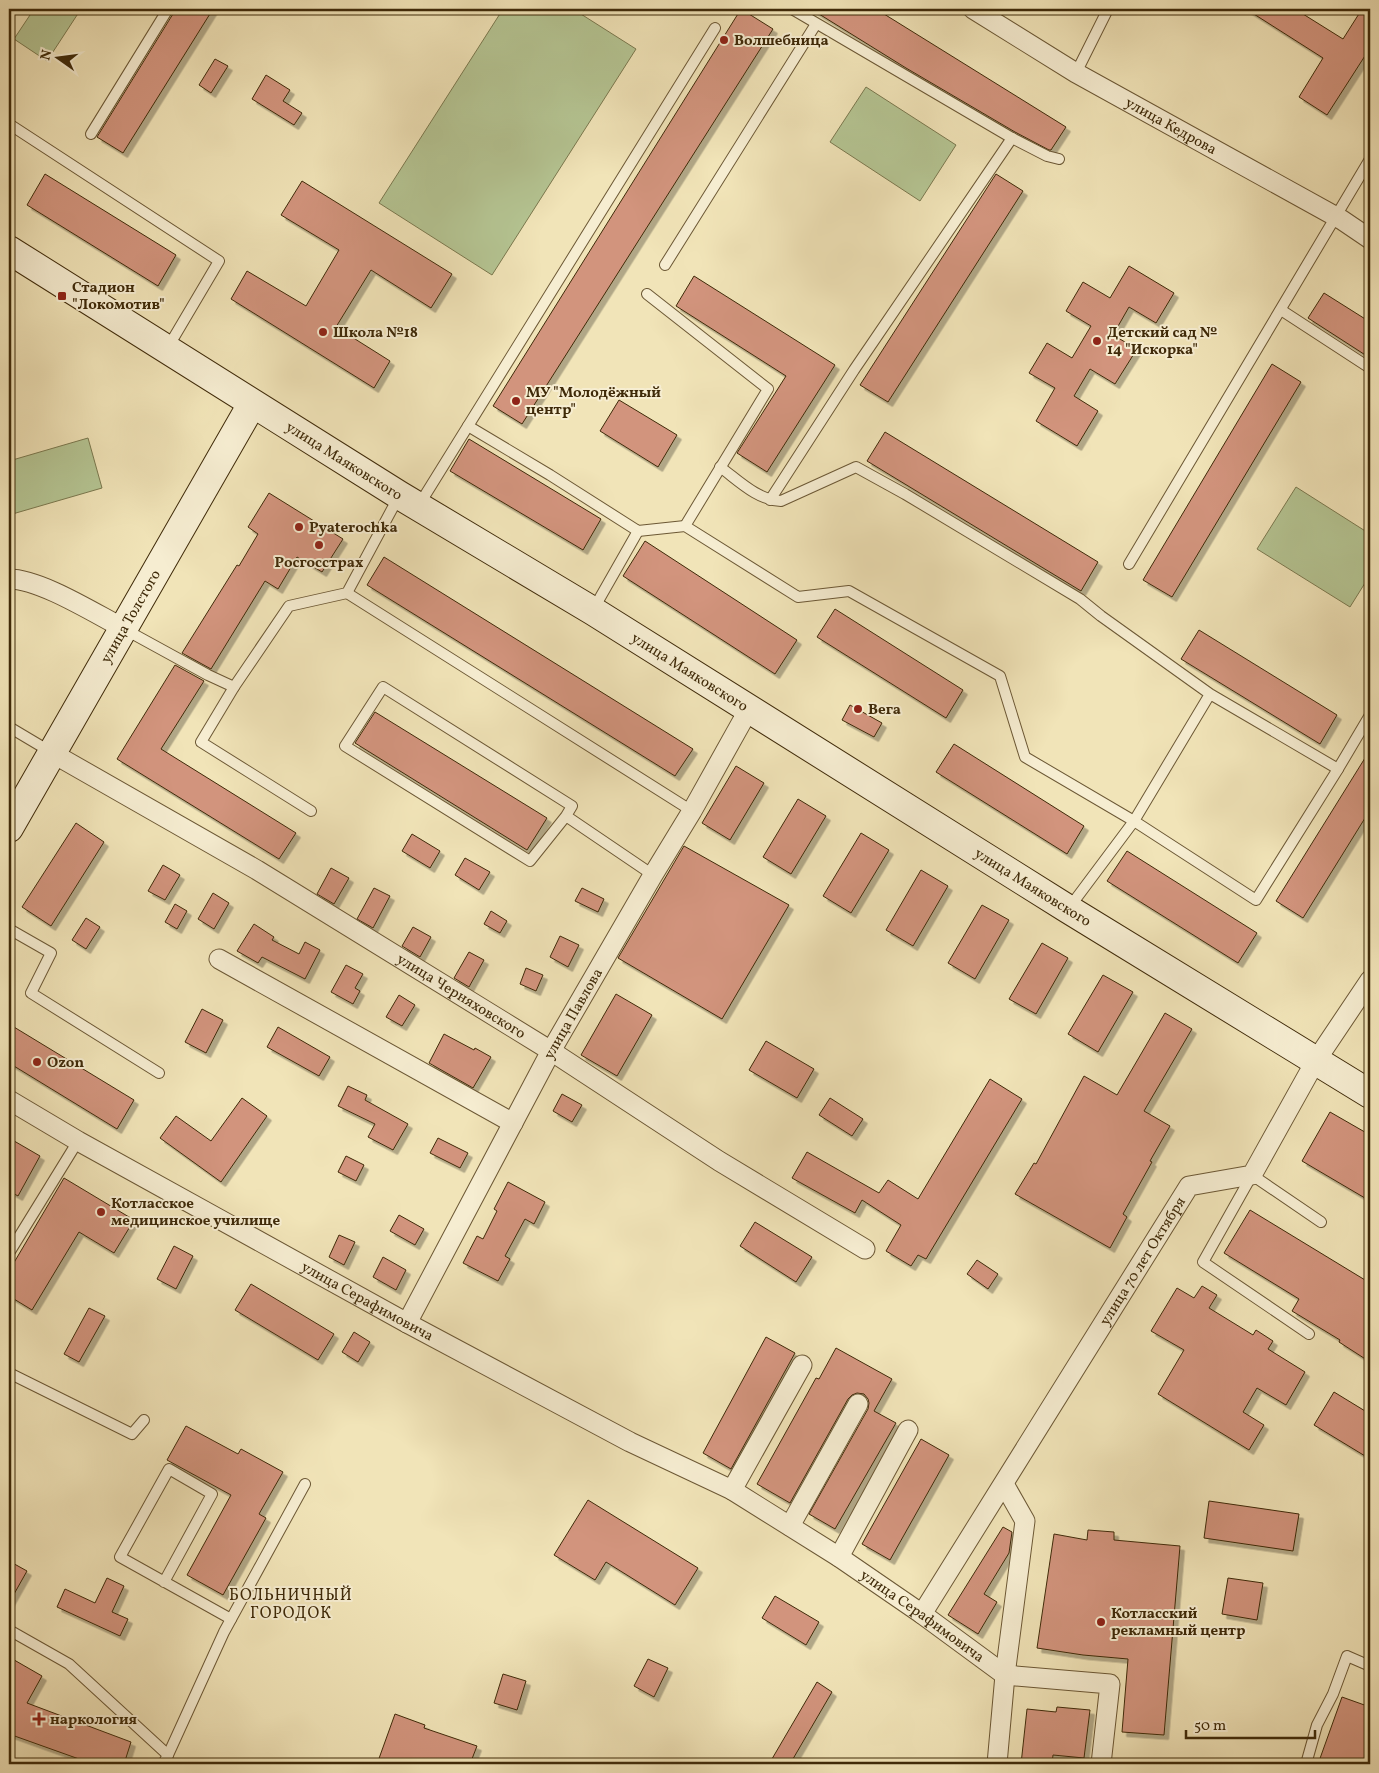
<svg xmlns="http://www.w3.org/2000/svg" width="1379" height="1773" viewBox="0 0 1379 1773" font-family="Vollkorn,serif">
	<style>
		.green { fill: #b5c593; stroke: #7a784e }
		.building { fill: #d2947d; stroke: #3f2a09; filter: url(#shadow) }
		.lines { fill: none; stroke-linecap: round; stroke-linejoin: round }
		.lane-casing { stroke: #6c5835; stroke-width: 12 }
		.street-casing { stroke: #6c5835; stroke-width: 21 }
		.secondary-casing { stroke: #3f2a09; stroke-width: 30 }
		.lane { stroke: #f6edd1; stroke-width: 10 }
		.street { stroke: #f6edd1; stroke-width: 19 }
		.secondary { stroke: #f6edd1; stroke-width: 28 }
		.poi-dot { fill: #8f2418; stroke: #f6edd1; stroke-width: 2 }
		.labels { text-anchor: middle; stroke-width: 4; stroke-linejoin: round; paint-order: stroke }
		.poi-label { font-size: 15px; font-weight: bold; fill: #3f2a09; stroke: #f6edd1; text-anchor: start }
		.street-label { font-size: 15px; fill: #3f2a09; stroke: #f6edd1 }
		.neighbourhood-label { font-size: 16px; letter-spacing: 1px; fill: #3f2a09; stroke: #f6edd1 }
	</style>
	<defs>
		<filter id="shadow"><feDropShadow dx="4.5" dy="4.5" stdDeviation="0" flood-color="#0004"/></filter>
	</defs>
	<rect width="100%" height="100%" fill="#f1e4b8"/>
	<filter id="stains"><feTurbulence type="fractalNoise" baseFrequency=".004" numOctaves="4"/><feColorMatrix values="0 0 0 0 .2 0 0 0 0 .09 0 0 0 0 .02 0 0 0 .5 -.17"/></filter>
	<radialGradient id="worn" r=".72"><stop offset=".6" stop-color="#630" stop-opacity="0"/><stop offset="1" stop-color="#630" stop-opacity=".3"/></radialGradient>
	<g class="green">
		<polygon points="34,9 81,9 47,61 14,39"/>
		<polygon points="503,9 573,9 636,49 492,275 379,203"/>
		<polygon points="866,87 956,145 920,201 830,142"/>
		<polygon points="88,438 102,488 9,515 9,461"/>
		<polygon points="1296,487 1370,534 1370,575 1350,607 1257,549"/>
	</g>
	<g class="building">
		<polygon points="176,9 213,9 123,153 97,137"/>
		<polygon points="741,9 773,29 522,424 493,406"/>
		<polygon points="811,9 876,9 1066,127 1051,150 1049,150 1015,132 906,68"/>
		<polygon points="1246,9 1295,9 1343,39 1362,9 1370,9 1370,48 1327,115 1299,97 1323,58"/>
		<polygon points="215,59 228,66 211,93 199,85"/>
		<polygon points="266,75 290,90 283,101 302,113 294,125 252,99"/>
		<polygon points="45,174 176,255 158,286 27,205"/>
		<polygon points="996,174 1023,191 888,402 860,385"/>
		<polygon points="302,181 452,274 431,308 371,270 336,327 390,361 374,388 231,299 247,271 306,306 339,250 281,215"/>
		<polygon points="1129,266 1174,293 1156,323 1129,307 1113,335 1137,349 1115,384 1090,369 1074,396 1098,411 1077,446 1036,421 1055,388 1029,373 1047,343 1072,358 1091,326 1066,311 1083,282 1110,298"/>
		<polygon points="694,276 835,365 767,472 737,453 786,376 676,306"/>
		<polygon points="1324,293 1370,322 1370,358 1308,318"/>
		<polygon points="1272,364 1301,382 1172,597 1143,580"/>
		<polygon points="619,400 677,435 658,467 600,431"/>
		<polygon points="885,432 1098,562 1081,591 867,461"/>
		<polygon points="469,439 601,519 583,550 450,471"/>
		<polygon points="269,493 343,539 322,572 297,557 278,589 265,581 211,669 182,653 237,565 239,566 258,534 248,527"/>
		<polygon points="645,541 797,640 775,674 623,576"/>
		<polygon points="384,557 693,749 675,776 367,585"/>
		<polygon points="835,609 963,690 946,718 817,637"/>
		<polygon points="1199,630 1337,715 1320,744 1181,659"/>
		<polygon points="175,665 204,681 161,749 296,833 279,859 117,759"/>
		<polygon points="850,705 882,723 874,737 842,720"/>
		<polygon points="375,712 547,818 527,850 355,743"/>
		<polygon points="954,744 1084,826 1067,854 936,772"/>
		<polygon points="1370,750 1370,810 1303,918 1276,901"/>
		<polygon points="736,766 764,783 730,840 702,823"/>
		<polygon points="798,799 826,816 791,874 763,857"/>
		<polygon points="76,823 104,842 51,926 22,907"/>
		<polygon points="861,833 889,850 851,913 823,896"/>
		<polygon points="412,834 440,851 430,868 402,851"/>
		<polygon points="684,846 789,905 722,1019 618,958"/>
		<polygon points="1127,851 1257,933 1238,963 1107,881"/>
		<polygon points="465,858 490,872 479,890 455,875"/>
		<polygon points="163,865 180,875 165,900 148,891"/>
		<polygon points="331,868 349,878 334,904 317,894"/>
		<polygon points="921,870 948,886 913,946 886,930"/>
		<polygon points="374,888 390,896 373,928 357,919"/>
		<polygon points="582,888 604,899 598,912 575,901"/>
		<polygon points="213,893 229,903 214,929 198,919"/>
		<polygon points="175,904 187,911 177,929 165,922"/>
		<polygon points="982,905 1009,920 975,979 948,963"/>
		<polygon points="491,911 507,921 500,933 484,924"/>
		<polygon points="86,918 100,927 86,949 72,940"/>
		<polygon points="254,924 274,937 272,940 299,954 305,942 320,950 305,979 262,957 258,963 237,951"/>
		<polygon points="413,927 431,937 420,957 402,946"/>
		<polygon points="560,936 579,945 568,967 550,957"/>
		<polygon points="1042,943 1068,958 1036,1014 1009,999"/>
		<polygon points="469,952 484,960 469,987 454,978"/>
		<polygon points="346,965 363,974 355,988 360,991 353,1004 331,992"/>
		<polygon points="526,968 543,975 536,991 520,984"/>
		<polygon points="1103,975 1133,992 1098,1052 1068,1034"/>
		<polygon points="616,994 652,1015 617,1076 581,1055"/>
		<polygon points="399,995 415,1005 402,1026 386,1017"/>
		<polygon points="202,1009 223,1020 206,1053 185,1042"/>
		<polygon points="1165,1013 1192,1029 1144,1111 1170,1126 1150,1161 1152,1162 1123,1214 1127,1217 1110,1248 1015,1194 1034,1163 1036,1164 1084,1076 1117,1095"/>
		<polygon points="9,1024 134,1100 117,1129 9,1063"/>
		<polygon points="278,1027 330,1057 319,1076 267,1047"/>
		<polygon points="444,1034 474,1050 475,1048 491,1057 473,1088 429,1063"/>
		<polygon points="766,1041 814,1069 797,1098 749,1070"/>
		<polygon points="990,1079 1022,1099 926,1259 918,1255 911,1266 886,1251 901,1225 862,1200 855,1213 792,1178 807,1152 879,1193 888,1180 918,1199"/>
		<polygon points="348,1086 367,1095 365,1100 408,1124 393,1150 368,1137 375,1124 338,1106"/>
		<polygon points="562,1094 582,1105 572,1122 553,1111"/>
		<polygon points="242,1098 267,1116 221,1182 160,1138 176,1116 211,1141"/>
		<polygon points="830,1098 863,1119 852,1136 819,1115"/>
		<polygon points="1330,1112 1370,1135 1370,1201 1302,1161"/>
		<polygon points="9,1138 40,1156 18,1196 9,1191"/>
		<polygon points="438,1138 468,1153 460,1168 430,1153"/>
		<polygon points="346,1156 364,1165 356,1181 338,1172"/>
		<polygon points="64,1178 134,1220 114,1253 79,1232 32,1310 9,1296 9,1271"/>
		<polygon points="508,1182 545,1202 534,1224 525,1219 505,1256 510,1259 498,1281 463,1263 477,1236 483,1239 497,1211 494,1209"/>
		<polygon points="1250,1210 1370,1283 1370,1362 1339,1342 1340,1340 1292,1311 1299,1299 1224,1253"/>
		<polygon points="399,1215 424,1229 415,1245 390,1231"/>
		<polygon points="755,1222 812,1257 796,1282 740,1246"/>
		<polygon points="339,1235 355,1242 344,1265 329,1257"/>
		<polygon points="174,1246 193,1256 176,1289 157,1279"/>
		<polygon points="383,1257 406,1270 396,1290 373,1277"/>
		<polygon points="977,1260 998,1274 988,1289 967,1274"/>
		<polygon points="251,1284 334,1334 318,1360 235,1310"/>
		<polygon points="1202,1286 1217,1295 1209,1308 1253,1335 1256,1330 1273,1341 1268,1349 1305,1372 1286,1405 1257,1388 1243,1412 1264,1425 1249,1450 1158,1394 1184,1350 1151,1331 1177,1288 1194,1298"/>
		<polygon points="89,1308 105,1316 79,1362 64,1354"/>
		<polygon points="354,1332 370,1342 358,1362 342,1352"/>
		<polygon points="766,1337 795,1353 731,1469 703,1453"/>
		<polygon points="836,1348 892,1379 874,1411 896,1423 835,1529 809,1514 868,1409 869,1403 868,1399 864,1394 857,1393 852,1395 848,1399 790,1503 757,1484 816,1378 819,1379"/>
		<polygon points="1334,1392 1370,1414 1370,1459 1314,1425"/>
		<polygon points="186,1426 238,1454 241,1449 283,1472 259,1514 266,1518 223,1595 187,1575 231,1495 167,1460"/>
		<polygon points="921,1439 949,1455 890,1560 862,1544"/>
		<polygon points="588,1500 698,1568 675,1605 606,1562 595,1580 554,1555"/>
		<polygon points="1209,1501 1299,1514 1293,1551 1204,1538"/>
		<polygon points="1003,1527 1012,1532 1009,1553 984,1594 997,1602 978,1634 948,1615"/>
		<polygon points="1088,1530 1114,1532 1114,1540 1180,1546 1164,1735 1122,1732 1128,1659 1083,1655 1037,1648 1054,1534 1087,1540"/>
		<polygon points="9,1561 27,1571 9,1603"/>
		<polygon points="107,1578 124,1586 112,1612 128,1619 120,1636 57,1607 65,1589 95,1603"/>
		<polygon points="1228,1578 1263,1583 1257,1620 1222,1614"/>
		<polygon points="775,1596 819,1622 806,1645 762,1618"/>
		<polygon points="9,1657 42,1676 27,1703 131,1742 124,1764 93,1764 9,1734"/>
		<polygon points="648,1659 668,1668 654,1697 634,1686"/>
		<polygon points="503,1674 526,1681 517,1710 494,1703"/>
		<polygon points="817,1682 832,1692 790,1764 769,1764"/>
		<polygon points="1342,1697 1370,1707 1370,1764 1318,1764"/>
		<polygon points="1057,1707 1090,1710 1084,1758 1053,1755 1052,1764 1021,1764 1027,1709 1056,1712"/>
		<polygon points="395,1714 425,1725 424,1728 477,1746 470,1764 377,1764"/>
	</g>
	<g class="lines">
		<defs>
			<g id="lane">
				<polyline points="792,9 1012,138 1047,156 1059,159"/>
				<polyline points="1076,73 1108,9"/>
				<polyline points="9,124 219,261 167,349"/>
				<polyline points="91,134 168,9"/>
				<polyline points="665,265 816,24"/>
				<polyline points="647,294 768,389 685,526"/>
				<polyline points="1281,310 1370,368"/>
				<polyline points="468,426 550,475 638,531 685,526 798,597 849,591 1000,676 1025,757 1134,821 1069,908"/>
				<path d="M720 467C738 480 757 500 781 501L856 467 905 494 1080 599 1101 616 1210 694 1338 769 1256 900 1134 821 1210 694"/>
				<polyline points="770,500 854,370 1012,138"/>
				<polyline points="419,505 715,28"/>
				<polyline points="1129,564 1370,159"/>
				<polyline points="347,593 692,811"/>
				<polyline points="593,610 638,531"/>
				<polyline points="124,629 208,675 234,687"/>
				<polyline points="9,727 51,752"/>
				<polyline points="1338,769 1370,715"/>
				<polyline points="311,811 201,742 234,687 289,606 347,593 399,496"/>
				<polyline points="566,816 530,861 345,746 383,687 572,806 566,816 653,875"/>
				<polyline points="9,929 51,953 31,993 159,1073"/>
				<polyline points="9,1253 78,1141"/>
				<polyline points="1309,1334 1203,1262 1252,1175 1321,1222"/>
				<polyline points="9,1373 132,1434 144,1420"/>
				<polyline points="164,1582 212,1494 169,1469 120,1557 231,1619"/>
				<polyline points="9,1630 69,1664 168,1755 163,1764"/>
				<polyline points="168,1755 224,1632 305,1484"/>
				<polyline points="1306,1764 1317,1725 1333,1694 1347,1656 1370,1666"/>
			</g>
			<g id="street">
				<path id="s1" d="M973 9 1076 73 1342 220 1370 239"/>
				<path d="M9 579C40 579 94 613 123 628"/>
				<path id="s2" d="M52 753 257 870 551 1051 719 1161 865 1249"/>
				<polyline points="219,959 513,1123"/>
				<path id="s3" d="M9 1100 78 1141 407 1323 630 1442 732 1490 839 1557 922 1614 1005 1675 1110 1684 1101 1764"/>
				<path id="s4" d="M407 1323 551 1051 653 875 692 811 749 709"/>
				<polyline points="732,1490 802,1365"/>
				<polyline points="790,1526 858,1404"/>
				<polyline points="839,1557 908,1430"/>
				<path id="s5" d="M922 1614 1189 1186 1252 1175 1315 1062 1370 980"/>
				<polyline points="997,1764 1005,1675 1025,1521 1004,1484"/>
			</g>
			<g id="secondary">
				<path id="s6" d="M9 250 399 495 593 611 1068 909 1370 1094"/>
				<path id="s7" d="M9 828 252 404"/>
			</g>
		</defs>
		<use href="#lane" class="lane-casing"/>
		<use href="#street" class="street-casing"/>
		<use href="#secondary" class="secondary-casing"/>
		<use href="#lane" class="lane"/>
		<use href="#street" class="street"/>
		<use href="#secondary" class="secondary"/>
	</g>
	<g class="poi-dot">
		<circle cx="724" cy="40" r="5"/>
		<rect x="57" y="291" width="10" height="10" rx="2.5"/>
		<circle cx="323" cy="332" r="5"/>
		<circle cx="1097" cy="341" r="5"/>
		<circle cx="516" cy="401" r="5"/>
		<circle cx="299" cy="527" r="5"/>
		<circle cx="319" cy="545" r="5"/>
		<circle cx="858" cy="709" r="5"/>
		<circle cx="37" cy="1062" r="5"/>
		<circle cx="101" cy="1212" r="5"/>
		<circle cx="1101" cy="1622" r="5"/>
		<path d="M36.5 1711.5h5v5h5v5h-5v5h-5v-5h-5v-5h5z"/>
	</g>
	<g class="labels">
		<g class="poi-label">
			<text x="734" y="45">Волшебница</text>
			<text x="72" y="292">Стадион<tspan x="72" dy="17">"Локомотив"</tspan></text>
			<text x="333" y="337">Школа №18</text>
			<text x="1107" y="337">Детский сад №<tspan x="1107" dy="17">14 "Искорка"</tspan></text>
			<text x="526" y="397">МУ "Молодёжный<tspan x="526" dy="17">центр"</tspan></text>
			<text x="309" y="532">Pyaterochka</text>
			<text x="319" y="567" text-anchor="middle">Росгосстрах</text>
			<text x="868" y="714">Вега</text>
			<text x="47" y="1067">Ozon</text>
			<text x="111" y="1208">Котласское<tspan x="111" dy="17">медицинское училище</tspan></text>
			<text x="1111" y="1618">Котласский<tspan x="1111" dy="17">рекламный центр</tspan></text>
			<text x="50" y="1724">наркология</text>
		</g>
		<g class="street-label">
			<text dy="5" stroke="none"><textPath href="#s1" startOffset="230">улица Кедрова</textPath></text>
			<text dy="5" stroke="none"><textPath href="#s6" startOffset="396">улица Маяковского</textPath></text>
			<text dy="5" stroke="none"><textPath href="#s7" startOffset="244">улица Толстого</textPath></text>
			<text dy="5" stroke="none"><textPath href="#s6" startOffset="801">улица Маяковского</textPath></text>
			<text dy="5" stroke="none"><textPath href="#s6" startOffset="1206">улица Маяковского</textPath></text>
			<text dy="5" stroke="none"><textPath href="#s2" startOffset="476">улица Черняховского</textPath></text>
			<text dy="5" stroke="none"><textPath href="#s4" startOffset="351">улица Павлова</textPath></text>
			<text dy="5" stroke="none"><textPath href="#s5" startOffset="416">улица 70 лет Октября</textPath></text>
			<text dy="5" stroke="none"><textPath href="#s3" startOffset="411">улица Серафимовича</textPath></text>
			<text dy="5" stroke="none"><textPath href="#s3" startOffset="1050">улица Серафимовича</textPath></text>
		</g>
		<g class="neighbourhood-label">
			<text x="291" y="1600">БОЛЬНИЧНЫЙ<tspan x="291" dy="18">ГОРОДОК</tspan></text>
		</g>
	</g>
	<rect width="1379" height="1773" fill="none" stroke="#f1e4b8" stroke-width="30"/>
	<rect x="10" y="10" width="1359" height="1753" fill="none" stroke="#3f2a09" stroke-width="2.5"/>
	<rect x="15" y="15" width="1349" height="1743" fill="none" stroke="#3f2a09"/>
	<g transform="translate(58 58) rotate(284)" stroke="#f6edd1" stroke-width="4" paint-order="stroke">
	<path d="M0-4L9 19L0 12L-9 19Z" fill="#3f2a09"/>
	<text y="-8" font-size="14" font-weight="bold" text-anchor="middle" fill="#3f2a09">N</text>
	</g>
	<path d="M1186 1730v8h129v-8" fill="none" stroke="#3f2a09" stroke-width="2.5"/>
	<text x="1194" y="1730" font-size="15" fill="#3f2a09" stroke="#f6edd1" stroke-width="4" paint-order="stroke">50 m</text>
	<rect width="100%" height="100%" filter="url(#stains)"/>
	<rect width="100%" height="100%" fill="url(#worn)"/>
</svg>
